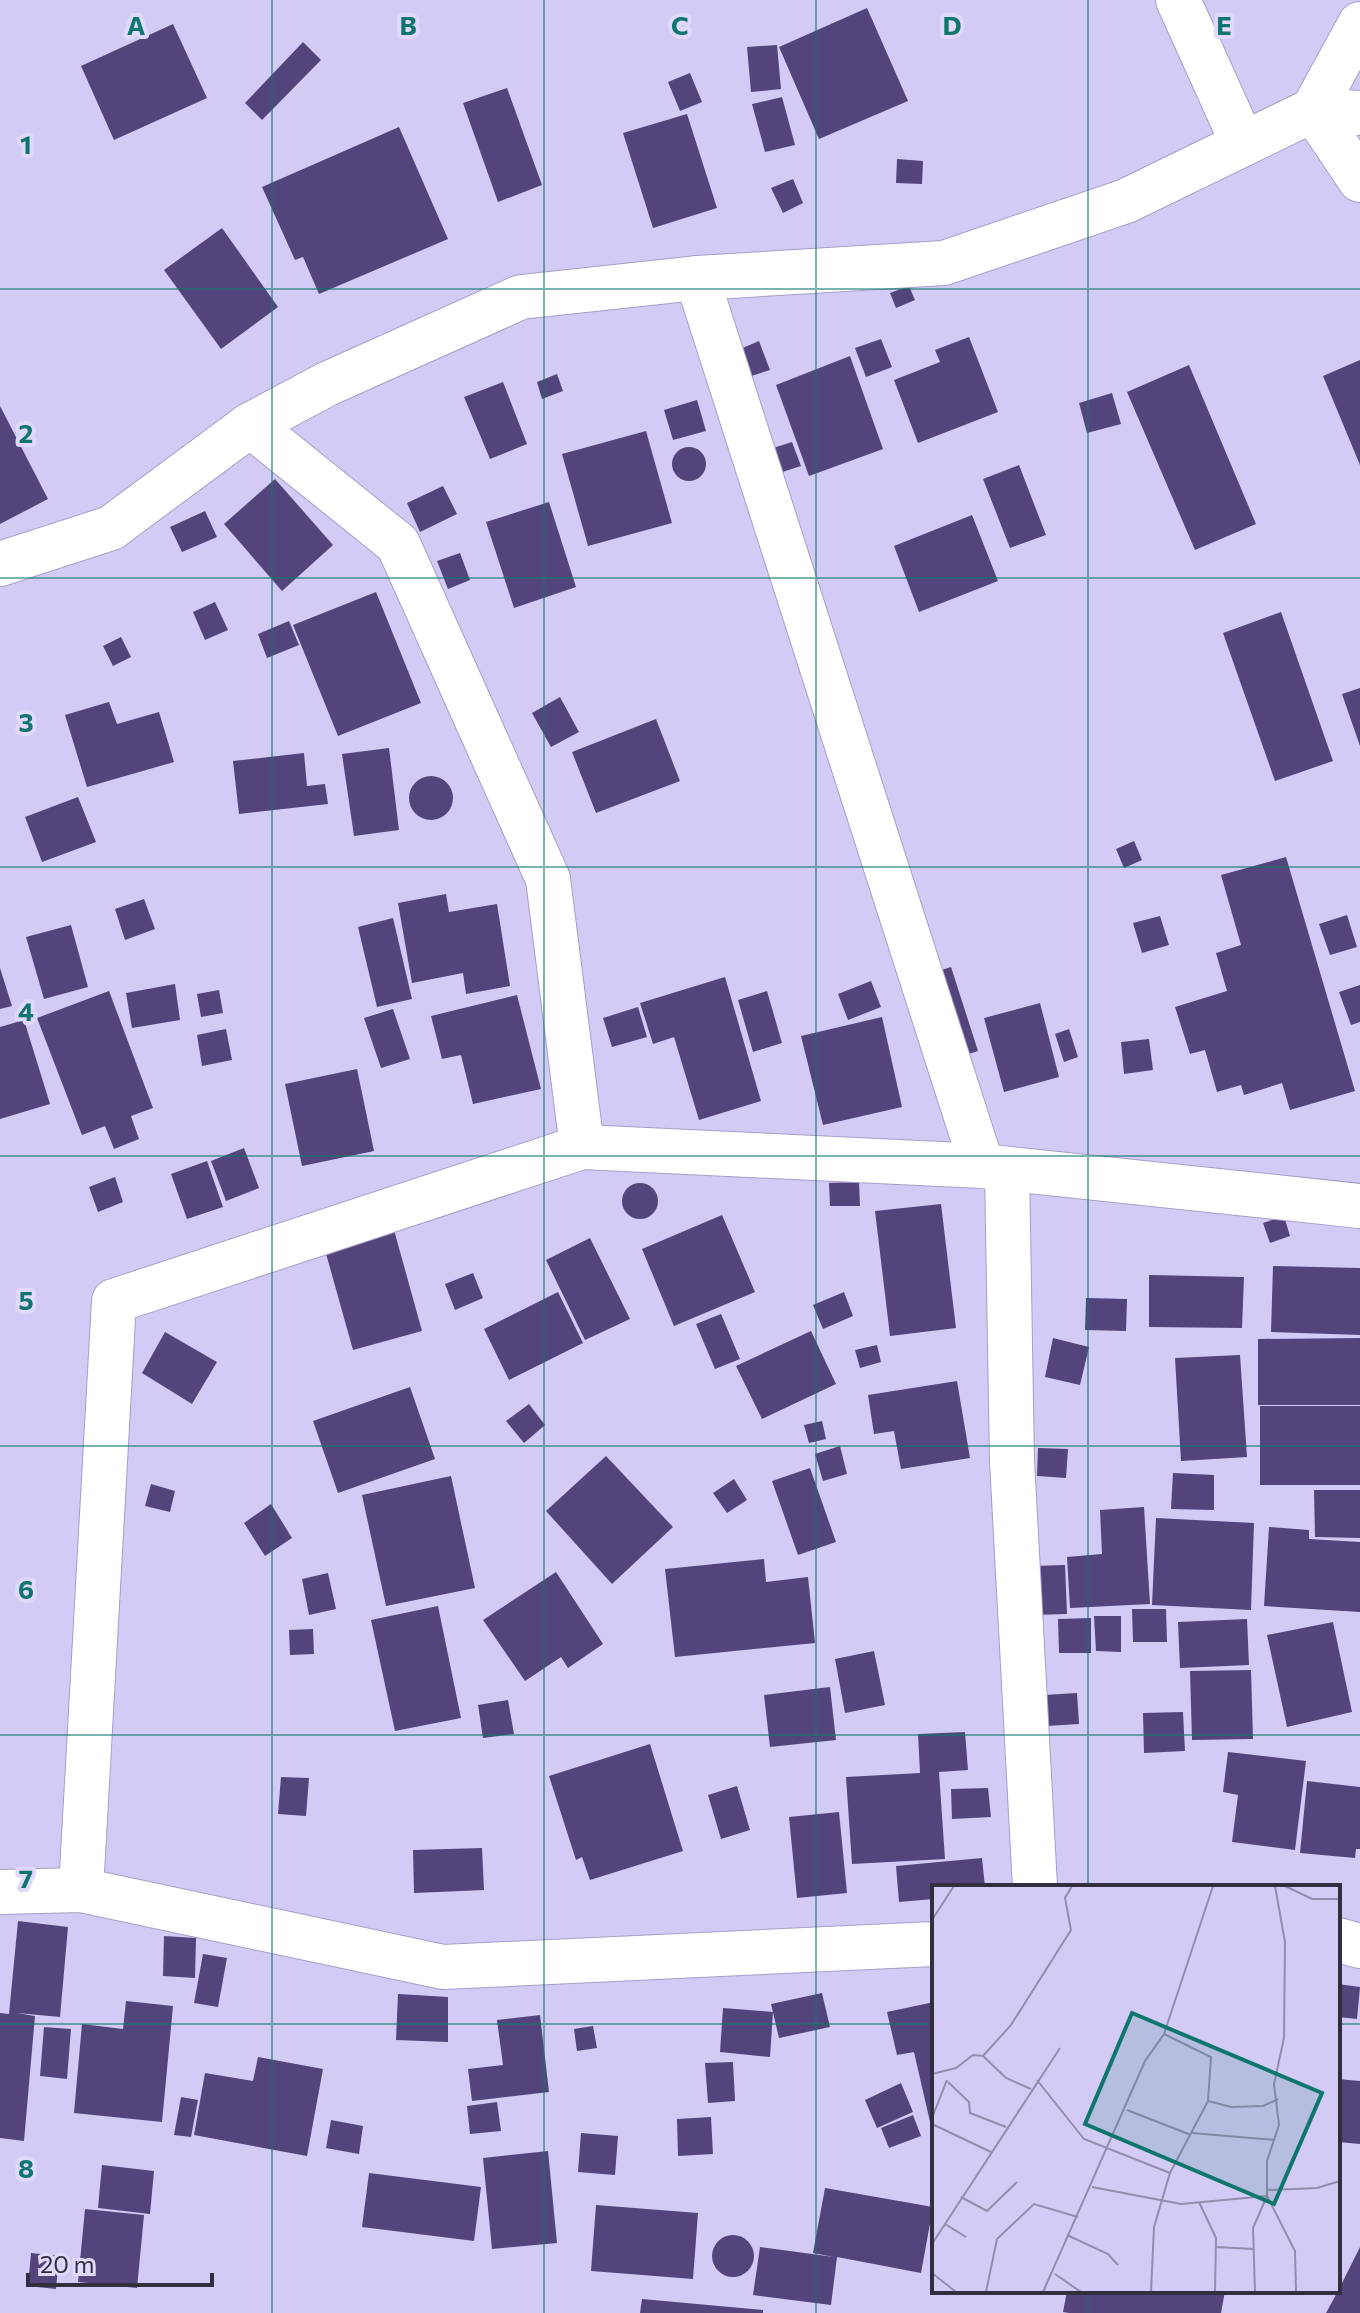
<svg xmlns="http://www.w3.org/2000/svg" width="1360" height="2313" viewBox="0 0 1360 2313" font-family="Commissioner,sans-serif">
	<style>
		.building { fill: #53457b }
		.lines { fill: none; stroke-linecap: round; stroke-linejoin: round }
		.minor-casing { stroke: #a79ec8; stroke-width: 46 }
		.minor { stroke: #fff; stroke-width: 44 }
		.grid { fill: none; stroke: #0f766e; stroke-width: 2; stroke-opacity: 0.55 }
		.inset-road { fill: none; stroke: #938cad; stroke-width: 2 }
		.view { fill: #0f766e; fill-opacity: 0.15; stroke: #0f766e; stroke-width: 4 }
		.inset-edge { fill: none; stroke: #322e3f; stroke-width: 4 }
		.grid-label { font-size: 26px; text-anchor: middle; font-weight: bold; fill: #0f766e; stroke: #e0d9fc; stroke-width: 8; stroke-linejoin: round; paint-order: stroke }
	</style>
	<rect width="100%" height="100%" fill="#d3cbf6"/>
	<g class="building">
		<polygon points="867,8 908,101 819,139 779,47"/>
		<polygon points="173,24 207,98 114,140 81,66"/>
		<polygon points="303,42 321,60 262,120 245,103"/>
		<polygon points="777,45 781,89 751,92 747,47"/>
		<polygon points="690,73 702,102 680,111 668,82"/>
		<polygon points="507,88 542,185 498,202 463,103"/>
		<polygon points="782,97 795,145 765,152 752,104"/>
		<polygon points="687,114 717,208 653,228 623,133"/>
		<polygon points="399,127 448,239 319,294 303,257 295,260 262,187"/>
		<polygon points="897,159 923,161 922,184 896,183"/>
		<polygon points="793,179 803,203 783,213 771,188"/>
		<polygon points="222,228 278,307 221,349 164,270"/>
		<polygon points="909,286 915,300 896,308 890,293"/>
		<polygon points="969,337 998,412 918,443 894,380 940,362 935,350"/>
		<polygon points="881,339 892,367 866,377 855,348"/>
		<polygon points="759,341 770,370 748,377 738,350"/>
		<polygon points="850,356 883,449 809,476 776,385"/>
		<polygon points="1360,360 1360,465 1323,376"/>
		<polygon points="1189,365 1256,524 1195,550 1127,392"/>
		<polygon points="557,374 563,391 542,399 537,382"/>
		<polygon points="503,382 527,444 490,459 464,397"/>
		<polygon points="1112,393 1121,424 1087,433 1079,403"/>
		<polygon points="697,400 706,431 673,440 664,410"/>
		<polygon points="0,406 48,499 0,524"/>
		<polygon points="646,431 672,523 588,546 562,454"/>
		<polygon points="792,442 801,466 776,474 767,450"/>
		<circle cx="689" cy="464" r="17"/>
		<polygon points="1019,465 1046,535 1010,548 983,479"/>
		<polygon points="275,479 333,545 282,591 224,524"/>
		<polygon points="443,486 457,514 420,532 407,503"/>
		<polygon points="549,502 576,587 514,608 486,522"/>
		<polygon points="205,511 217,537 182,552 170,527"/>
		<polygon points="972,515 998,581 919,612 894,546"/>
		<polygon points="460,553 470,580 448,589 437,561"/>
		<polygon points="376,592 421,703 338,736 293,625"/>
		<polygon points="215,602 228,630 205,640 193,612"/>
		<polygon points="1281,612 1333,761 1275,781 1223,633"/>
		<polygon points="289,621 299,645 267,658 258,634"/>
		<polygon points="121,637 131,657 113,666 103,646"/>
		<polygon points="1360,688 1360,746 1342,694"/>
		<polygon points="560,697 579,732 551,747 532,713"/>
		<polygon points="109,702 117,724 159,712 174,762 87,787 65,715"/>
		<polygon points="656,719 680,781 596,813 572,752"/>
		<polygon points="389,748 399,830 354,836 342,754"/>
		<polygon points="304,753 307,786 325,784 328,804 239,814 233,761"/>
		<circle cx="431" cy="798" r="22"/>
		<polygon points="78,797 96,842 42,862 25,817"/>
		<polygon points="1134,841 1142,860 1124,868 1116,849"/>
		<polygon points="1286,857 1355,1091 1290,1110 1282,1083 1244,1095 1241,1085 1217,1092 1205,1050 1190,1054 1175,1007 1227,991 1216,953 1241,945 1221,875"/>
		<polygon points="446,894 449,912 497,904 510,986 466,994 463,973 412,983 398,903"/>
		<polygon points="144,899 155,929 125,940 115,909"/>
		<polygon points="1347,915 1357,947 1330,955 1319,924"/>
		<polygon points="1160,916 1169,945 1142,953 1133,923"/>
		<polygon points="393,918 412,999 377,1007 358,927"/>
		<polygon points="71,925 88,987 44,999 26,937"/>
		<polygon points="951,967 978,1051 953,1059 926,975"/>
		<polygon points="0,968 12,1006 0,1009"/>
		<polygon points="725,977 761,1101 699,1120 674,1037 653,1044 640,1003"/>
		<polygon points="871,981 881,1007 848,1020 838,994"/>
		<polygon points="175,984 180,1020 132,1028 126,993"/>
		<polygon points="1360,985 1360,1022 1351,1025 1339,992"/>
		<polygon points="219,990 223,1013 201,1017 197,994"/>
		<polygon points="109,991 153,1108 131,1116 139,1139 114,1149 105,1126 82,1135 37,1018"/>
		<polygon points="767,991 782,1043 753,1052 738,1000"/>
		<polygon points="517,995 541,1089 473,1104 461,1055 442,1059 431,1016"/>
		<polygon points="1040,1003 1059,1077 1004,1092 984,1018"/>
		<polygon points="638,1007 647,1037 612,1047 603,1018"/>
		<polygon points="393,1009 410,1059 381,1068 364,1018"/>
		<polygon points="882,1017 902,1107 823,1125 801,1036"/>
		<polygon points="24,1020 50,1104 0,1119 0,1027"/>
		<polygon points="226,1029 232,1060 202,1066 197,1035"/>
		<polygon points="1069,1029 1078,1057 1064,1062 1055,1034"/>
		<polygon points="1149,1039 1153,1070 1124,1074 1121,1042"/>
		<polygon points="357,1069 374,1151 302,1166 285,1084"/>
		<polygon points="244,1148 259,1188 226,1201 211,1161"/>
		<polygon points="207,1161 223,1207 187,1219 171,1174"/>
		<polygon points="115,1177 123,1202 98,1212 89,1187"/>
		<polygon points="859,1182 860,1206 830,1206 829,1183"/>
		<circle cx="640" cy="1201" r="18"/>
		<polygon points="941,1204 956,1328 890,1336 875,1211"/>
		<polygon points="722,1215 755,1292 674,1326 642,1249"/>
		<polygon points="1284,1216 1290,1236 1270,1243 1263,1223"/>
		<polygon points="394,1230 422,1331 353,1350 325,1250"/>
		<polygon points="590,1238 630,1319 585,1340 546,1260"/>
		<polygon points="1273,1266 1360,1268 1360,1335 1271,1332"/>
		<polygon points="473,1273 483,1298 455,1310 445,1284"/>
		<polygon points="1149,1275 1244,1277 1242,1328 1149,1327"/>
		<polygon points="558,1292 583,1343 509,1380 484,1329"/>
		<polygon points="844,1292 853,1316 823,1329 813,1305"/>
		<polygon points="1086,1298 1127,1299 1126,1331 1085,1330"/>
		<polygon points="721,1314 740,1359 715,1369 696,1324"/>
		<polygon points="811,1331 836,1384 762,1419 736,1366"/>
		<polygon points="165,1332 217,1362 192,1404 142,1373"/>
		<polygon points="1053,1338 1089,1347 1080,1385 1045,1377"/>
		<polygon points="1360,1338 1360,1405 1258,1405 1258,1339"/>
		<polygon points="877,1345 881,1362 860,1368 855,1350"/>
		<polygon points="1240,1355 1247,1457 1181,1461 1175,1358"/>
		<polygon points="957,1381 970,1458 901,1469 894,1431 874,1434 868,1395"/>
		<polygon points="410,1387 435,1459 338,1493 313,1421"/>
		<polygon points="529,1404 545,1425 524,1443 506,1421"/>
		<rect x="1260" y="1406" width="100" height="79"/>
		<polygon points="822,1421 826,1439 809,1443 804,1425"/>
		<polygon points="840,1446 847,1474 823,1481 815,1454"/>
		<polygon points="1038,1448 1068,1449 1066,1478 1037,1476"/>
		<polygon points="606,1456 673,1527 612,1584 546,1511"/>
		<polygon points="810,1468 836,1542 798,1555 772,1481"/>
		<polygon points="1173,1473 1214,1475 1214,1510 1171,1509"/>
		<polygon points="451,1476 475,1588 386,1606 362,1495"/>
		<polygon points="734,1479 747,1500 727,1513 713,1493"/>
		<polygon points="151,1484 175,1491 170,1512 145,1506"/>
		<polygon points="1314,1490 1360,1490 1360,1538 1315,1537"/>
		<polygon points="271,1504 292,1538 265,1556 244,1523"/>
		<polygon points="1144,1507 1150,1604 1070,1608 1067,1557 1102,1554 1100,1510"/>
		<polygon points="1156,1518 1254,1523 1251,1610 1152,1605"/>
		<polygon points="1269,1527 1309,1530 1309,1539 1360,1542 1360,1612 1264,1606"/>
		<polygon points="764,1559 766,1582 808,1577 815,1643 675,1657 665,1569"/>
		<polygon points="1065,1565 1067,1614 1033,1615 1031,1566"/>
		<polygon points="556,1572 603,1644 568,1668 561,1657 525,1681 483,1620"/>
		<polygon points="328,1573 336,1609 309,1615 302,1579"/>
		<polygon points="438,1606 461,1718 395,1731 371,1620"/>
		<polygon points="1132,1609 1166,1609 1167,1642 1133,1642"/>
		<polygon points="1094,1616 1121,1616 1121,1652 1096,1651"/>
		<polygon points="1091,1618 1091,1653 1059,1653 1058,1619"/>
		<polygon points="1247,1619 1249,1665 1180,1668 1178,1622"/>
		<polygon points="1333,1622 1352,1712 1287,1727 1267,1635"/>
		<polygon points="313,1629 314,1654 290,1655 289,1630"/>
		<polygon points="874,1651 885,1705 845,1713 835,1659"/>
		<polygon points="1251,1670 1253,1739 1192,1740 1190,1671"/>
		<polygon points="830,1687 836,1740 770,1747 764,1695"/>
		<polygon points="1077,1693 1079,1724 1046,1726 1044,1695"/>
		<polygon points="508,1700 514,1734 483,1738 478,1705"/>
		<polygon points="1183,1712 1185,1751 1144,1753 1143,1713"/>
		<polygon points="965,1732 968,1770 939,1772 945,1859 852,1864 846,1777 920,1773 918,1734"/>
		<polygon points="650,1744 683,1851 590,1880 582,1857 576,1860 549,1776"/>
		<polygon points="1228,1752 1306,1761 1295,1850 1232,1842 1238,1795 1223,1792"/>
		<polygon points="281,1777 309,1778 306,1816 278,1814"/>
		<polygon points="1307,1781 1360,1787 1360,1849 1356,1849 1355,1858 1300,1853"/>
		<polygon points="737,1786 750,1830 721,1839 708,1795"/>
		<polygon points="988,1788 991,1817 952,1819 951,1789"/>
		<polygon points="839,1812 847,1893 797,1898 789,1817"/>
		<polygon points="482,1848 484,1890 414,1893 413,1850"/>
		<polygon points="982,1858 985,1887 934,1887 934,1899 899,1902 896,1866"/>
		<polygon points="18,1921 68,1927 60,2017 17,2013 35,2016 24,2141 0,2138 0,2013 9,2014"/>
		<polygon points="164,1936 196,1938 195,1978 163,1976"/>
		<polygon points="203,1954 227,1958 218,2007 194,2003"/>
		<polygon points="1338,1984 1360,1987 1357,2019 1338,2017"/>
		<polygon points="822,1993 830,2027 779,2038 771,2004"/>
		<polygon points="398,1994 448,1997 448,2042 396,2040"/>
		<polygon points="126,2001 173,2006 162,2122 74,2113 82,2024 123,2029"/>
		<polygon points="934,2002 934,2135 933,2135 914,2052 897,2055 887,2012"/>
		<polygon points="723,2008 773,2012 770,2057 720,2052"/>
		<polygon points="540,2015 549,2092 472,2101 468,2069 503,2065 497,2020"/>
		<polygon points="593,2026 597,2048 577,2051 574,2029"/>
		<polygon points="44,2027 71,2029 67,2079 40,2076"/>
		<polygon points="258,2057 323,2069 307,2156 194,2135 205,2073 253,2081"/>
		<polygon points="733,2062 735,2101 708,2103 705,2063"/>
		<polygon points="1338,2079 1360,2081 1360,2144 1338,2142"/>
		<polygon points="901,2083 913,2112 877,2128 865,2100"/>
		<polygon points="181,2097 198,2100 191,2137 174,2135"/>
		<polygon points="497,2102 501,2131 470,2134 467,2106"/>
		<polygon points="913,2115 921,2136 889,2148 881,2128"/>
		<polygon points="711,2117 713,2154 678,2156 677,2119"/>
		<polygon points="331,2120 363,2126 359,2154 326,2148"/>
		<polygon points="581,2133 618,2136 615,2175 578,2172"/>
		<polygon points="548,2151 557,2243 492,2249 483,2158"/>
		<polygon points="102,2165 154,2171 150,2214 98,2208"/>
		<polygon points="369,2173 481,2187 474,2241 362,2227"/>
		<polygon points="825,2188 933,2207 921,2273 837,2257 831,2305 753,2295 760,2247 834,2257 813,2253"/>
		<polygon points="596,2205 698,2213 693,2279 591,2271"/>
		<polygon points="85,2209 144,2215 137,2288 78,2282"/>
		<circle cx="733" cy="2256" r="21"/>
		<polygon points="1360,2247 1360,2313 1326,2313 1338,2291"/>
		<polygon points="31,2253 59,2256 56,2289 28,2286"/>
		<polygon points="1067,2291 1225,2291 1221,2313 1069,2313 1063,2312"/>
		<polygon points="642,2299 763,2310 763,2313 640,2313"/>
	</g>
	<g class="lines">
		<defs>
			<g id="minor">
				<polyline points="1178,0 1243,144"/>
				<polyline points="1313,110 1360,24"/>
				<polyline points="1313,110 1360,180"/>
				<polyline points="697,278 982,1166"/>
				<polyline points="250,425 398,544 548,879 582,1147"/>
				<polyline points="0,564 111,528 250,425 327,384 521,297 697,278 944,263 1126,201 1313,110 1360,113"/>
				<polyline points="1007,1170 1012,1461 1035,1887"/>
				<polyline points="81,1890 114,1301 582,1147 982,1166 1360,1206"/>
				<polyline points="0,1892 81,1890 443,1967 934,1944"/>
				<polyline points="1338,1940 1360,1946"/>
			</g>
		</defs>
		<use href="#minor" class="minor-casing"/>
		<use href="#minor" class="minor"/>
	</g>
	<path class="grid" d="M272 0V2313M544 0V2313M816 0V2313M1088 0V1887M0 289H1360M0 578H1360M0 867H1360M0 1156H1360M0 1446H1360M0 1735H1360M0 2024H934M1338 2024H1360M1088 2291V2313"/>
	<g transform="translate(932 1885)">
		<rect width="408" height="408" fill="#d3cbf6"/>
		<path class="inset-road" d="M353 1 380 14H408M0 35 22 1M51 171 74 193 99 204M0 189 24 183 41 170 51 171 79 140 139 45 133 13 140 1M105 195 152 254 238 288M16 197 37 217 38 228 74 242M276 216 299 222 331 221 346 214M195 225 259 250M0 233 15 195M0 239 59 267M260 248 343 255M160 302 249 319 335 311M335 305 385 303 408 296M335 311 363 366 364 407M29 312 55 326 85 297M267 317 284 353 283 407M13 339 34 352M135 350 176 369 186 380M0 359 128 163M284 362 321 364M0 388 24 407M123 389 149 407M54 407 65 354 102 319 146 332M111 407 213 176 232 149 281 1M219 407 222 342 238 288 276 216 279 172 232 149M323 407 321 343 335 311V276L347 240 342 199 352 153 353 57 343 1"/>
		<path class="view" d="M200 128 390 208 342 319 153 239Z"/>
		<rect width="408" height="408" class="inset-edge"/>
	</g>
	<g class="grid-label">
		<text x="136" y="35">A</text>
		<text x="408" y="35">B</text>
		<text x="680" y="35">C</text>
		<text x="952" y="35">D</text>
		<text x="1224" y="35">E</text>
		<text x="26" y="154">1</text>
		<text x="26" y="443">2</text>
		<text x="26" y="732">3</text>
		<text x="26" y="1021">4</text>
		<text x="26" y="1310">5</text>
		<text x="26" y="1599">6</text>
		<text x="26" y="1888">7</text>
		<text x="26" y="2178">8</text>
	</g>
	<path d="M28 2273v12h184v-12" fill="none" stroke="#322e3f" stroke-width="4"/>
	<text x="40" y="2273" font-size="24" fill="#322e3f" stroke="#e0d9fc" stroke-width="6" paint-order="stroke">20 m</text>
</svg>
